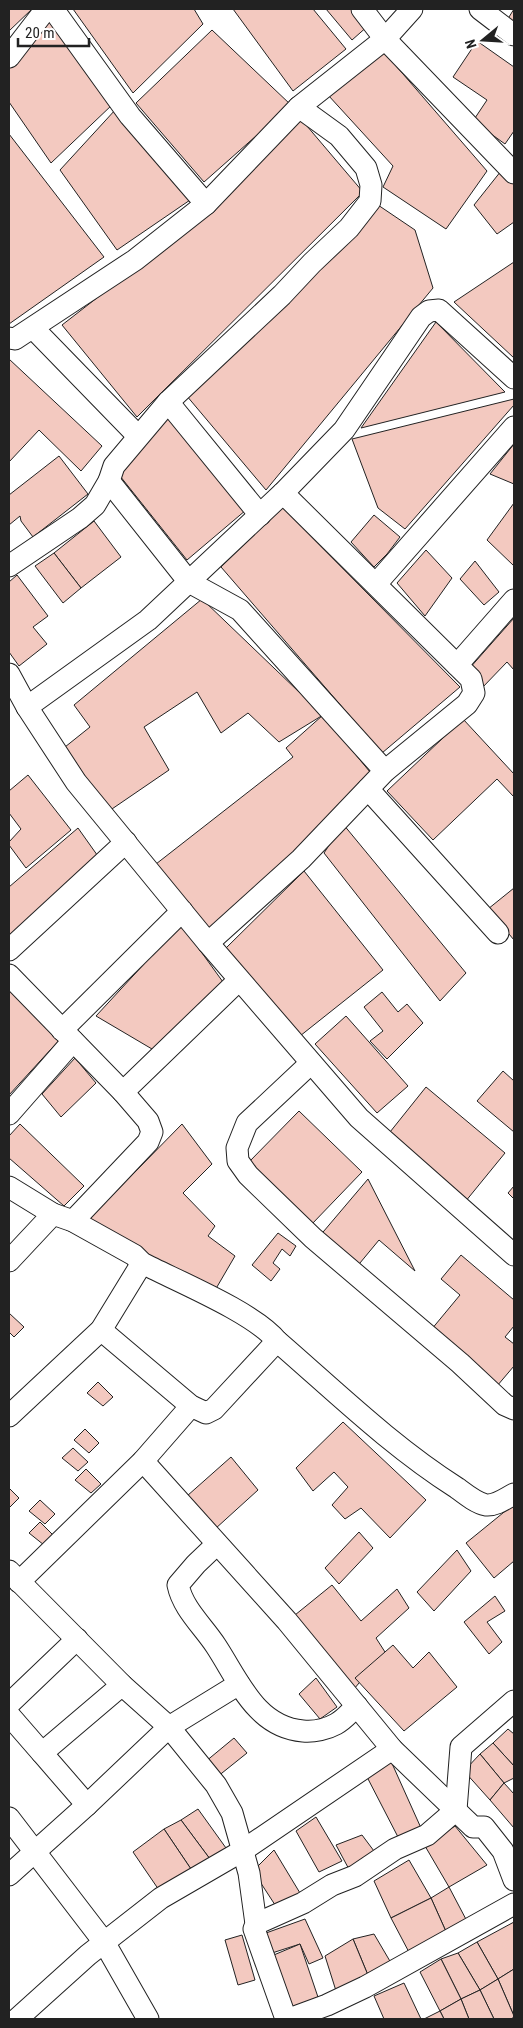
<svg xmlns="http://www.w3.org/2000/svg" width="523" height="2028" viewBox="0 0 523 2028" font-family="'Roboto Condensed',sans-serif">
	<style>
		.building { fill: #f3c9c0; stroke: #222 }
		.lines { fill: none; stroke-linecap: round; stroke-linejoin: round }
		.minor-casing { stroke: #222; stroke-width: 23 }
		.minor { stroke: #fff; stroke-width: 21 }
	</style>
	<rect width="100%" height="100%" fill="#fff"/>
	<g class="building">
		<polygon points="9,9 32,9 9,31"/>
		<polygon points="73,9 194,9 203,24 133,93"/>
		<polygon points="233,9 313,9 346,49 293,91"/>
		<polygon points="326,9 357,9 369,25 352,40"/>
		<polygon points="514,9 514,32 504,25"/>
		<polygon points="48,14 113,104 51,163 9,102 9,64"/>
		<polygon points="212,30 291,105 204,182 136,103"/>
		<polygon points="477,41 514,67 514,131 505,144 473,121 487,100 453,77"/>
		<polygon points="384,52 487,171 446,229 383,187 393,166 328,95"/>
		<polygon points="116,109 193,198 117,250 60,170"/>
		<polygon points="301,119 363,192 137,417 62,325 214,207"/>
		<polygon points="9,134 104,257 9,324"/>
		<polygon points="501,171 514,185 514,222 497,234 474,205"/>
		<polygon points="378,205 415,230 433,288 266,490 186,395"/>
		<polygon points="514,262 514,358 454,302"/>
		<polygon points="436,322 505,392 361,428"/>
		<polygon points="9,359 102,446 81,471 39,430 9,462"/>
		<polygon points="514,399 514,405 405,529 378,508 352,439"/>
		<polygon points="166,416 246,510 187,560 120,476"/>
		<polygon points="514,444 514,484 490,474"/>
		<polygon points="59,456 88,494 33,537 21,521 20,516 9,525 9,495"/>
		<polygon points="514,503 514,566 487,540"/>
		<polygon points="282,507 460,687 382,753 221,567"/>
		<polygon points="374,515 400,537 387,554 374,567 351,542"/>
		<polygon points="94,521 121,557 81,588 54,553"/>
		<polygon points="426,550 452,578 425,616 397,583"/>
		<polygon points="54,553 81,588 63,603 35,566"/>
		<polygon points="475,561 499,592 484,605 460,579"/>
		<polygon points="17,575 48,616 33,627 47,644 19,666 9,652 9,582"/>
		<polygon points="202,599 323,715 279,742 248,713 221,733 197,692 144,727 169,770 109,811 65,747 90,727 74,705"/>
		<polygon points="514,618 514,670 507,662 481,689 468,670"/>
		<polygon points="323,715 370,772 294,854 211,930 156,864 293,757 286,748"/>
		<polygon points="463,719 514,774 514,797 497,779 433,840 387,791"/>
		<polygon points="28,775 71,830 26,868 9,845 9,842 21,829 9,813 9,791"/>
		<polygon points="343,824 466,973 440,1001 324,853"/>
		<polygon points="78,828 100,859 9,942 9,887"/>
		<polygon points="304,871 383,970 300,1036 225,949"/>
		<polygon points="514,888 514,940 488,909"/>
		<polygon points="181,924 223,982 152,1049 96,1016"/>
		<polygon points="9,987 63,1036 9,1095"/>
		<polygon points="382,992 398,1012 407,1004 423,1023 387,1059 370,1041 383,1031 364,1007"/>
		<polygon points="346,1016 408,1086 377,1113 315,1044"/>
		<polygon points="75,1058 96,1083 61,1117 42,1094"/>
		<polygon points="503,1071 514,1081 514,1132 477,1101"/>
		<polygon points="426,1087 505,1153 465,1202 386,1137"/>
		<polygon points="299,1111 362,1172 311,1225 248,1163"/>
		<polygon points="20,1124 84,1186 64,1206 9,1158 9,1136"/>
		<polygon points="182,1124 212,1164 183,1193 215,1226 208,1236 235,1256 214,1292 85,1223"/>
		<polygon points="368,1179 415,1271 379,1240 355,1269 318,1238"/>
		<polygon points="514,1186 514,1199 508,1193"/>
		<polygon points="278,1233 296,1246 290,1256 282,1249 273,1263 280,1269 271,1281 252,1265"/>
		<polygon points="461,1255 514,1300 514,1326 505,1337 514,1344 514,1366 497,1386 431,1330 460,1295 441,1279"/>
		<polygon points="9,1313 24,1327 14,1337 9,1332"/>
		<polygon points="98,1382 113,1397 103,1406 87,1393"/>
		<polygon points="343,1422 426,1500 390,1538 361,1508 345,1519 332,1505 348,1487 334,1472 313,1491 296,1468"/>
		<polygon points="85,1429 99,1443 89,1453 74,1440"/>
		<polygon points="73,1448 88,1462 78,1471 62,1458"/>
		<polygon points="231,1457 258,1490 215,1529 187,1496"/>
		<polygon points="86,1469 101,1484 91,1493 75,1480"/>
		<polygon points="9,1488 19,1498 9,1508"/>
		<polygon points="40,1500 55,1514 45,1524 29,1511"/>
		<polygon points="514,1504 514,1561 494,1578 466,1543"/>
		<polygon points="40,1522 54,1536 44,1545 29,1533"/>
		<polygon points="359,1532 373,1548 339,1584 325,1568"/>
		<polygon points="457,1550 471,1571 434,1611 417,1592"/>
		<polygon points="332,1585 361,1621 397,1589 409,1608 376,1638 385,1652 354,1689 295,1615"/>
		<polygon points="495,1596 505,1611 487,1622 502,1642 489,1654 464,1622"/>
		<polygon points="393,1645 413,1668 429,1652 457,1687 404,1731 355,1678"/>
		<polygon points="316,1678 337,1707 320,1719 299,1694"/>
		<polygon points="508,1729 514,1734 514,1766 493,1743"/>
		<polygon points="234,1738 247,1753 217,1777 205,1762"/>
		<polygon points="493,1743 514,1766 514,1778 504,1783 480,1754"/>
		<polygon points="480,1754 504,1783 490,1800 464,1771"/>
		<polygon points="390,1759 421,1828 398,1837 366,1775"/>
		<polygon points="504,1783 514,1794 514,1828 490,1800"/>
		<polygon points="198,1809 226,1848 210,1859 181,1820"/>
		<polygon points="316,1817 342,1861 319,1872 296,1831"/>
		<polygon points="181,1820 210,1859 193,1872 164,1829"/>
		<polygon points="455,1826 487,1865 449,1887 425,1846"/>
		<polygon points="164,1829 193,1872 161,1893 133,1852"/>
		<polygon points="362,1835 377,1855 351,1873 336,1845"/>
		<polygon points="274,1850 303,1898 279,1911 253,1871"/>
		<polygon points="409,1860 431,1898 391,1918 374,1881"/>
		<polygon points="449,1887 469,1925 448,1936 431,1898"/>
		<polygon points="431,1898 448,1936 411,1956 391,1918"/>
		<polygon points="305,1919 323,1958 309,1964 300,1944 272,1953 266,1933"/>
		<polygon points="514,1922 514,1969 498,1979 477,1942"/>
		<polygon points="374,1934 394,1968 370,1980 353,1939"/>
		<polygon points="242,1935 255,1980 238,1985 225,1940"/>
		<polygon points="353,1939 370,1980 337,1994 325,1956"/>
		<polygon points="477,1942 498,1979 480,1990 458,1953"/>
		<polygon points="300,1944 321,2006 290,2017 269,1957"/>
		<polygon points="458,1953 480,1990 461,1999 441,1959"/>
		<polygon points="441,1959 461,1999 440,2011 420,1972"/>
		<polygon points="514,1969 514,2016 498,1979"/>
		<polygon points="498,1979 514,2016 512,2019 494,2019 480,1990"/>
		<polygon points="404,1983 421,2019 384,2019 374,1996"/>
		<polygon points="480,1990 494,2019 469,2019 461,1999"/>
		<polygon points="461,1999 469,2019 444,2019 440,2011"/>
		<polygon points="440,2011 444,2019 424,2019"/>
	</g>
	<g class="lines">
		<defs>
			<g id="minor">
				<polyline points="53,9 130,116 206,204"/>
				<polyline points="362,9 385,39 514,173"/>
				<polyline points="480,9 514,35"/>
				<polyline points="9,57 46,9"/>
				<polyline points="33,328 138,436"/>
				<polyline points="9,338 15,339 135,260 206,204 299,107 385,39 412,9"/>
				<polyline points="168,402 260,515"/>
				<polyline points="109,481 189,582 240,610 385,771"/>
				<polyline points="9,566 80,518 95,505 109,481 114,466 168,402 282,295 312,263 349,228 370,201 371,185 366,168 339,136 299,107"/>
				<polyline points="376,584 514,427"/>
				<polyline points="457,665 514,600"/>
				<polyline points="9,674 27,707 76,782 208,943 359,1118 514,1255"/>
				<polyline points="27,707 148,620 283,493 344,430 421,317 429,311 439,310 514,378"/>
				<polyline points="368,789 498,933"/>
				<polyline points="208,943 301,859 385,771 467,704 474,693 471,679 283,493"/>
				<polyline points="9,950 126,842"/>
				<polyline points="9,975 123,1092 148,1121 152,1132 148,1142 73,1221"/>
				<polyline points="62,1030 182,911"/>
				<polyline points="311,1063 247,1123 237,1148 238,1161 248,1175 313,1238 460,1363 505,1405 514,1409"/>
				<polyline points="123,1092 239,980"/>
				<polyline points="9,1114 73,1041"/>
				<path d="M9 1187 53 1214 73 1221 134 1255 142 1263C177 1281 255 1313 277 1341 336 1392 391 1446 457 1488 465 1494 476 1503 486 1505 496 1506 506 1498 514 1494"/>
				<polyline points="9,1261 53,1214"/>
				<polyline points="101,1330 191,1406 206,1413 214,1409 277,1341"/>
				<polyline points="9,1416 101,1330 142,1263"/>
				<polyline points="143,1461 287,1621 392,1749 473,1827 484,1827 503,1851 514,1880"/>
				<path d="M217 1544 196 1564 178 1585C183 1609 203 1626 216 1646 239 1681 256 1727 303 1731 314 1732 327 1729 336 1724 344 1720 350 1712 357 1706"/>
				<polyline points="9,1571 122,1685 169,1727 216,1785 232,1813 249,1873 256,1924 254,1929 286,2019"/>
				<polyline points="19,1582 143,1461 191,1406"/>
				<polyline points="9,1704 77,1639"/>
				<polyline points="9,1715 42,1753 122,1685"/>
				<polyline points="42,1753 87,1805"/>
				<polyline points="9,1818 104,1942 148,2019"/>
				<polyline points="9,1875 87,1805 169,1727 239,1684"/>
				<polyline points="256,1924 303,1903 332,1885 355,1876 395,1849 427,1835 456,1810 461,1747 514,1701"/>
				<polyline points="17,2019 88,1955 161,1898 242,1851 392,1749"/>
				<polyline points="289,2019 327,2005 365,1987 514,1904"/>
			</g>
		</defs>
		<use href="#minor" class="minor-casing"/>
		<use href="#minor" class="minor"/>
	</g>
	<rect width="523" height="2028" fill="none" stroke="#222222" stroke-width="20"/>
	<g transform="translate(483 40) rotate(252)" stroke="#ffffff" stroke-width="4" paint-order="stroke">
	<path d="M0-4L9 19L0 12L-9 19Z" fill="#222222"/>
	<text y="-8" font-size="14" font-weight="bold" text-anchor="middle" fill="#222222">N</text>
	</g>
	<path d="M18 38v8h71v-8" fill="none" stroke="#222222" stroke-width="2.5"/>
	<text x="25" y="38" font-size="15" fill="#222222" stroke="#ffffff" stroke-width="4" paint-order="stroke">20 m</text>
</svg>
